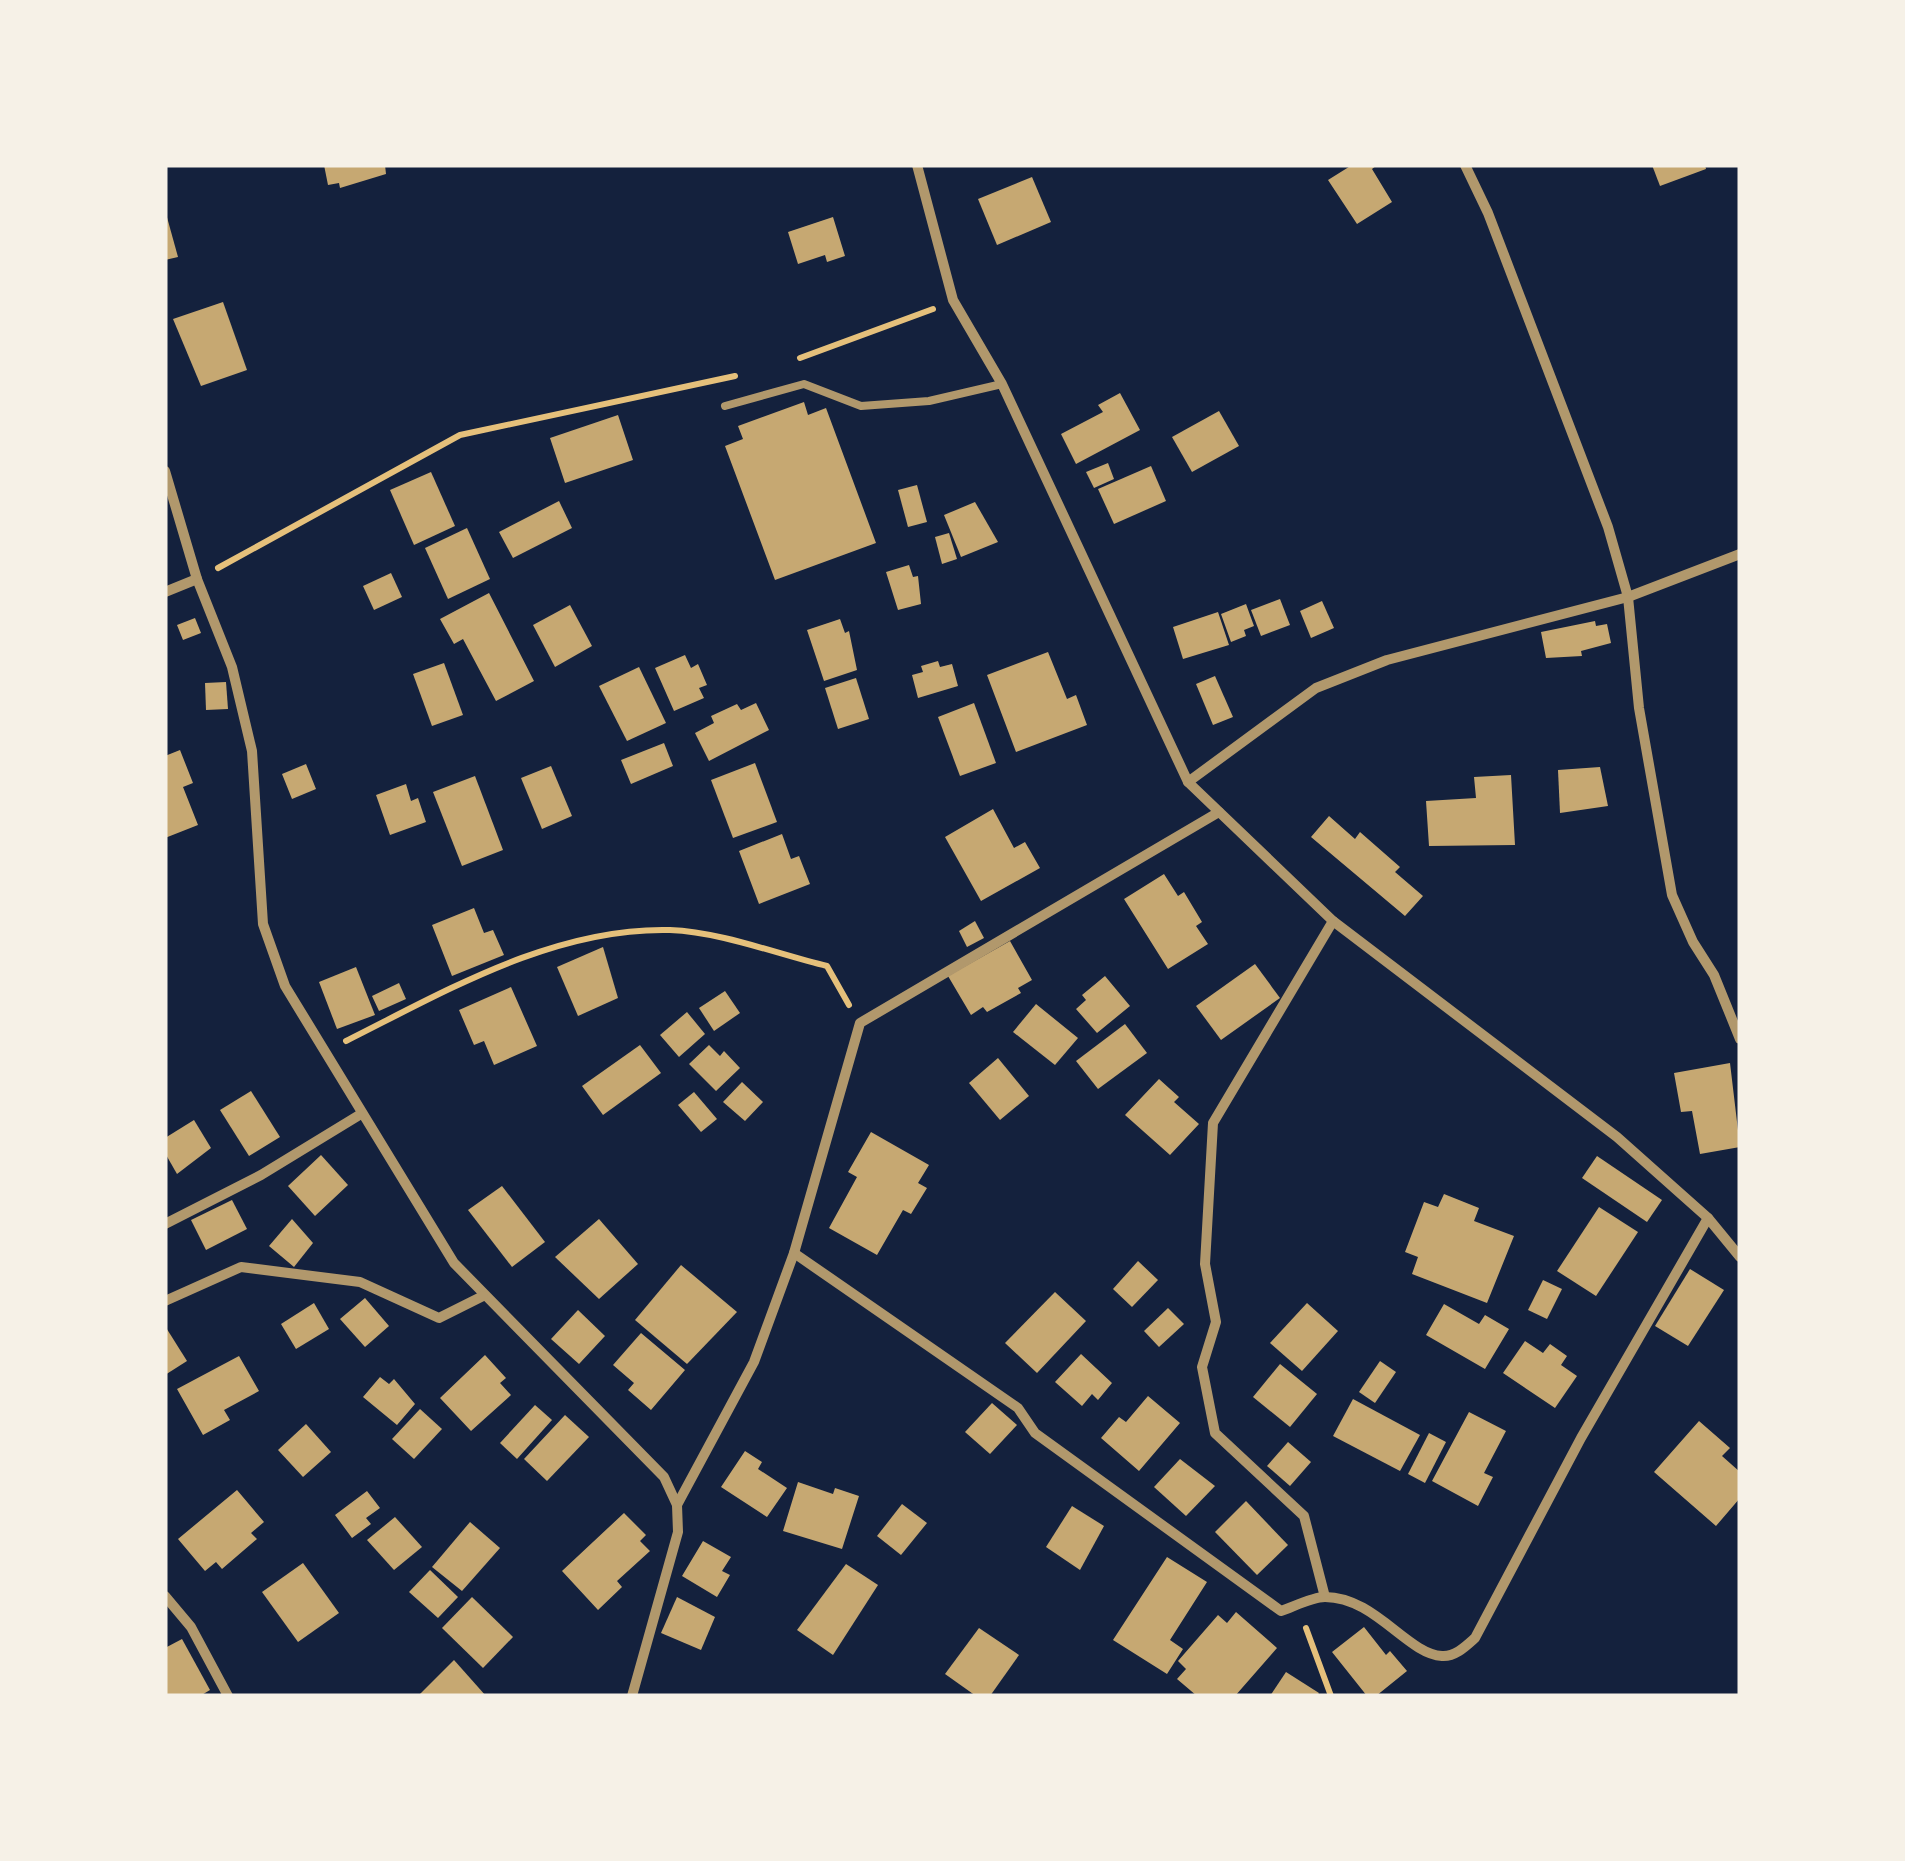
<svg xmlns="http://www.w3.org/2000/svg" width="1905" height="1861" viewBox="0 0 1905 1861" font-family="'Noto Sans',sans-serif">
	<style>
		.building { fill: #c6a872 }
		.lines { fill: none; stroke-linecap: round; stroke-linejoin: round }
		.path { stroke: #e5c07b; stroke-width: 6 }
		.service { stroke: #b1986c; stroke-width: 8 }
		.minor { stroke: #b1986c; stroke-width: 10 }
	</style>
	<rect width="100%" height="100%" fill="#14213d"/>
	<g class="building">
		<polygon points="324,165 385,165 386,174 340,188 339,183 328,185"/>
		<polygon points="1352,165 1377,165 1372,169 1392,202 1357,224 1328,180"/>
		<polygon points="1652,165 1705,165 1706,169 1660,186"/>
		<polygon points="1032,177 1051,222 997,245 978,199"/>
		<polygon points="165,210 178,257 165,260"/>
		<polygon points="833,217 845,256 827,262 825,255 798,264 788,232"/>
		<polygon points="223,302 247,370 201,386 173,319"/>
		<polygon points="1120,393 1140,430 1076,464 1061,434 1103,412 1098,405"/>
		<polygon points="804,402 808,415 826,408 876,543 775,580 725,446 743,439 738,426"/>
		<polygon points="1219,411 1239,446 1192,472 1172,437"/>
		<polygon points="618,415 633,460 565,483 550,438"/>
		<polygon points="1108,463 1114,479 1094,488 1086,472"/>
		<polygon points="1151,466 1166,501 1114,524 1098,489"/>
		<polygon points="431,472 455,526 414,545 390,490"/>
		<polygon points="917,485 927,522 908,527 898,490"/>
		<polygon points="559,501 572,528 513,558 499,532"/>
		<polygon points="975,502 998,542 961,557 944,515"/>
		<polygon points="467,528 490,579 448,599 425,548"/>
		<polygon points="949,533 957,559 942,564 935,537"/>
		<polygon points="909,565 913,577 918,576 921,604 898,610 886,572"/>
		<polygon points="391,573 402,597 374,610 363,586"/>
		<polygon points="489,593 534,681 496,701 463,639 454,644 440,619"/>
		<polygon points="1280,599 1290,625 1261,636 1251,610"/>
		<polygon points="1322,601 1334,628 1311,638 1300,611"/>
		<polygon points="1246,604 1254,626 1244,630 1246,636 1231,642 1221,614"/>
		<polygon points="570,605 592,646 555,667 533,625"/>
		<polygon points="1218,612 1229,645 1183,659 1173,627"/>
		<polygon points="195,618 201,633 183,640 177,625"/>
		<polygon points="840,619 845,633 849,631 857,670 824,681 807,630"/>
		<polygon points="1595,621 1596,626 1607,624 1611,643 1581,651 1582,656 1546,658 1541,632"/>
		<polygon points="1048,652 1067,699 1076,695 1087,725 1016,752 987,675"/>
		<polygon points="685,655 691,668 698,664 707,685 699,688 704,698 674,711 655,668"/>
		<polygon points="938,661 940,667 952,664 958,686 918,698 912,675 923,672 921,666"/>
		<polygon points="444,663 463,715 432,726 413,674"/>
		<polygon points="639,667 666,723 627,741 599,686"/>
		<polygon points="1215,676 1233,717 1213,725 1196,684"/>
		<polygon points="856,678 869,719 838,729 825,688"/>
		<polygon points="226,682 228,709 206,710 205,683"/>
		<polygon points="756,703 769,730 709,761 695,733 714,723 711,716 737,704 741,710"/>
		<polygon points="974,703 996,763 960,776 938,717"/>
		<polygon points="664,743 673,766 631,784 621,760"/>
		<polygon points="180,750 193,783 183,787 198,825 165,838 165,756"/>
		<polygon points="755,763 777,822 733,838 711,780"/>
		<polygon points="306,764 316,789 292,799 282,774"/>
		<polygon points="551,766 572,816 542,829 521,778"/>
		<polygon points="1600,767 1608,806 1560,813 1558,770"/>
		<polygon points="1511,775 1515,845 1429,846 1426,801 1476,798 1474,777"/>
		<polygon points="475,776 503,850 462,866 433,792"/>
		<polygon points="406,784 411,801 418,798 426,822 390,835 376,795"/>
		<polygon points="993,809 1014,848 1025,842 1040,868 981,901 945,837"/>
		<polygon points="1329,816 1355,839 1360,832 1400,867 1395,872 1423,896 1405,916 1311,837"/>
		<polygon points="782,834 791,859 799,856 810,884 759,904 739,851"/>
		<polygon points="1164,874 1178,896 1184,892 1202,922 1196,926 1208,944 1168,969 1124,899"/>
		<polygon points="474,908 484,933 493,930 504,955 452,976 432,925"/>
		<polygon points="975,921 984,938 967,947 959,931"/>
		<polygon points="1010,941 1032,980 1018,988 1021,993 987,1012 983,1007 971,1015 948,976"/>
		<polygon points="603,947 618,998 578,1016 557,967"/>
		<polygon points="1255,964 1280,998 1221,1040 1196,1006"/>
		<polygon points="356,967 375,1015 337,1029 319,982"/>
		<polygon points="1105,976 1130,1006 1097,1033 1076,1009 1086,1000 1082,995"/>
		<polygon points="399,983 406,999 379,1011 372,996"/>
		<polygon points="511,987 537,1046 494,1065 484,1041 474,1045 459,1010"/>
		<polygon points="725,991 740,1013 714,1031 699,1008"/>
		<polygon points="1036,1004 1078,1038 1055,1065 1013,1032"/>
		<polygon points="687,1012 705,1034 679,1057 660,1035"/>
		<polygon points="1125,1024 1147,1053 1098,1089 1076,1061"/>
		<polygon points="640,1045 661,1073 603,1115 582,1086"/>
		<polygon points="709,1045 720,1056 724,1051 740,1068 716,1091 689,1064"/>
		<polygon points="998,1058 1029,1096 1000,1120 969,1083"/>
		<polygon points="1730,1063 1740,1147 1700,1154 1692,1111 1681,1112 1674,1073"/>
		<polygon points="1159,1079 1179,1097 1174,1102 1199,1124 1170,1155 1125,1115"/>
		<polygon points="742,1082 763,1102 745,1121 723,1102"/>
		<polygon points="251,1091 280,1137 249,1156 220,1110"/>
		<polygon points="694,1092 717,1119 701,1132 678,1105"/>
		<polygon points="194,1120 211,1148 177,1174 165,1153 165,1138"/>
		<polygon points="871,1132 929,1165 918,1183 927,1188 911,1214 903,1210 877,1255 829,1228 857,1177 848,1172"/>
		<polygon points="321,1155 348,1185 315,1216 288,1186"/>
		<polygon points="1597,1156 1662,1200 1647,1222 1582,1178"/>
		<polygon points="502,1186 545,1242 512,1267 468,1210"/>
		<polygon points="1444,1194 1479,1208 1474,1221 1514,1236 1487,1303 1412,1274 1418,1257 1405,1252 1424,1202 1438,1207"/>
		<polygon points="232,1200 247,1229 206,1250 191,1220"/>
		<polygon points="1599,1207 1638,1232 1596,1296 1557,1271"/>
		<polygon points="292,1219 313,1243 294,1267 269,1246"/>
		<polygon points="599,1219 638,1264 599,1299 555,1257"/>
		<polygon points="1138,1261 1158,1280 1132,1307 1113,1289"/>
		<polygon points="681,1265 737,1312 687,1364 635,1320"/>
		<polygon points="1690,1269 1724,1290 1688,1346 1655,1326"/>
		<polygon points="1543,1280 1562,1289 1547,1319 1528,1310"/>
		<polygon points="1055,1292 1086,1321 1037,1373 1005,1343"/>
		<polygon points="365,1298 389,1326 365,1347 340,1319"/>
		<polygon points="314,1303 329,1329 296,1349 281,1324"/>
		<polygon points="1307,1303 1338,1331 1302,1371 1270,1343"/>
		<polygon points="1444,1304 1479,1324 1485,1315 1509,1329 1485,1369 1426,1335"/>
		<polygon points="1168,1308 1184,1324 1159,1347 1144,1331"/>
		<polygon points="578,1310 605,1336 579,1364 551,1339"/>
		<polygon points="165,1326 187,1361 165,1375"/>
		<polygon points="641,1333 685,1370 651,1410 628,1390 634,1383 613,1365"/>
		<polygon points="1525,1341 1543,1353 1550,1344 1567,1356 1561,1365 1577,1376 1555,1408 1503,1373"/>
		<polygon points="1081,1354 1112,1383 1098,1400 1092,1394 1082,1406 1055,1382"/>
		<polygon points="485,1355 506,1378 500,1383 511,1395 471,1431 440,1398"/>
		<polygon points="239,1356 259,1391 224,1410 230,1420 203,1435 177,1389"/>
		<polygon points="1380,1361 1396,1372 1375,1403 1359,1392"/>
		<polygon points="1280,1364 1317,1394 1290,1427 1253,1397"/>
		<polygon points="380,1377 389,1384 394,1379 415,1404 397,1425 363,1397"/>
		<polygon points="1148,1396 1180,1423 1139,1471 1101,1438 1119,1417 1126,1422"/>
		<polygon points="1353,1399 1420,1435 1400,1471 1333,1436"/>
		<polygon points="992,1403 1017,1425 990,1454 965,1432"/>
		<polygon points="535,1405 552,1420 517,1459 500,1443"/>
		<polygon points="420,1409 442,1429 414,1459 392,1439"/>
		<polygon points="1469,1412 1506,1431 1484,1473 1493,1477 1478,1506 1432,1481"/>
		<polygon points="565,1415 589,1437 547,1481 524,1459"/>
		<polygon points="1699,1421 1730,1448 1722,1456 1740,1472 1740,1498 1716,1526 1654,1472"/>
		<polygon points="306,1424 331,1452 303,1477 278,1450"/>
		<polygon points="1429,1433 1446,1442 1425,1483 1408,1474"/>
		<polygon points="1288,1442 1311,1462 1290,1486 1267,1466"/>
		<polygon points="745,1451 762,1462 758,1469 787,1488 767,1517 721,1487"/>
		<polygon points="1180,1459 1215,1486 1186,1516 1154,1487"/>
		<polygon points="798,1482 833,1494 835,1488 859,1496 842,1549 783,1531"/>
		<polygon points="237,1490 264,1522 251,1533 257,1539 222,1569 216,1562 205,1571 178,1539"/>
		<polygon points="367,1491 380,1508 366,1518 371,1524 352,1538 335,1515"/>
		<polygon points="1246,1501 1288,1545 1257,1575 1215,1532"/>
		<polygon points="902,1504 927,1523 901,1555 877,1536"/>
		<polygon points="1072,1506 1104,1526 1080,1570 1046,1547"/>
		<polygon points="624,1513 646,1535 640,1541 650,1551 617,1581 622,1587 598,1610 562,1571"/>
		<polygon points="395,1517 422,1547 394,1570 367,1540"/>
		<polygon points="470,1522 500,1548 462,1591 432,1567"/>
		<polygon points="703,1541 731,1557 722,1571 730,1575 717,1597 682,1576"/>
		<polygon points="1167,1557 1207,1582 1170,1640 1183,1649 1167,1674 1113,1640"/>
		<polygon points="303,1563 339,1613 298,1642 262,1592"/>
		<polygon points="846,1564 878,1585 833,1655 797,1630"/>
		<polygon points="430,1570 458,1597 438,1618 409,1592"/>
		<polygon points="472,1597 513,1637 483,1668 442,1628"/>
		<polygon points="677,1597 715,1617 701,1650 661,1633"/>
		<polygon points="1236,1612 1277,1648 1235,1696 1197,1696 1177,1679 1186,1669 1178,1661 1218,1615 1227,1623"/>
		<polygon points="1364,1627 1386,1655 1390,1651 1407,1671 1376,1696 1367,1696 1332,1652"/>
		<polygon points="979,1628 1019,1655 990,1696 976,1696 945,1674"/>
		<polygon points="182,1639 210,1690 200,1696 165,1696 165,1648"/>
		<polygon points="454,1660 486,1696 418,1696"/>
		<polygon points="1286,1672 1319,1693 1317,1696 1270,1696"/>
	</g>
	<g class="lines">
		<g class="path">
			<polyline points="800,358 933,309"/>
			<polyline points="218,568 460,435 735,376"/>
			<path d="M346 1041C446 991 554 927 670 930 721 932 777 954 827 966L849 1005"/>
			<polyline points="1306,1628 1331,1696"/>
		</g>
		<polyline class="service" points="725,406 804,384 861,406 929,401 1002,384"/>
		<g class="minor">
			<polyline points="917,165 953,300 1002,384 1188,782 1333,921 1617,1137 1708,1218 1740,1257"/>
			<polyline points="1465,165 1488,213 1608,527 1628,597 1639,708 1672,895 1693,942 1714,975 1740,1039"/>
			<polyline points="165,471 197,579 232,667 252,751 263,924 285,986 454,1263 664,1477 677,1505 678,1532 632,1696"/>
			<polyline points="165,592 197,579"/>
			<polyline points="1188,782 1316,688 1387,660 1628,597 1740,554"/>
			<polyline points="165,1224 261,1175 361,1114"/>
			<path d="M794 1253 1018 1408 1035 1433 1281 1611C1293 1607 1312 1597 1325 1597 1375 1597 1407 1654 1442 1656 1455 1657 1466 1646 1475 1638L1581 1438 1708 1218"/>
			<polyline points="165,1301 241,1267 360,1282 439,1318 483,1296"/>
			<polyline points="677,1505 754,1362 794,1253 860,1023 1219,812"/>
			<polyline points="165,1596 191,1627 228,1696"/>
			<polyline points="1325,1597 1304,1516 1215,1433 1202,1367 1216,1322 1205,1264 1213,1123 1333,921"/>
		</g>
	</g>
	<rect width="1905" height="1861" fill="none" stroke="#f6f1e7" stroke-width="335"/>
</svg>
